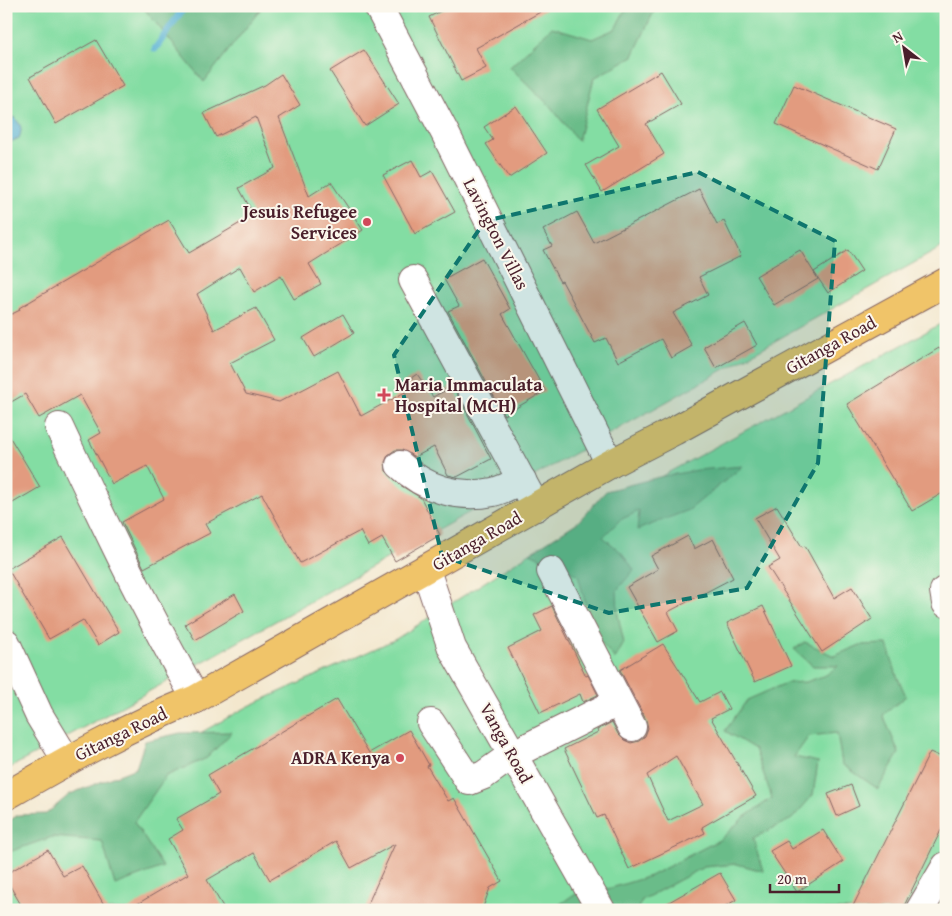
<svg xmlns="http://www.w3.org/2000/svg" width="952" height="916" viewBox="0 0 952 916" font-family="'Gentium Book Plus',serif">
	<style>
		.green { fill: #83dda3; stroke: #667e67 }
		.forest { fill: #6abc89; stroke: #5a6e5a }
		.water { fill: #56b2d4; stroke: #506880 }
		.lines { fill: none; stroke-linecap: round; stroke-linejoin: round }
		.stream { stroke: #56b2d4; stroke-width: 7 }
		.building { fill: #e29b7f; fill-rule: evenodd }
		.minor-casing { stroke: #856564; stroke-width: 30 }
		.major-casing { stroke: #856564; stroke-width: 30 }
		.minor { stroke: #fff; stroke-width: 28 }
		.major { stroke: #f0c469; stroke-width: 28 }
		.marked { fill: #0f766e; fill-opacity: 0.2; stroke: #0f766e; stroke-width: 4; stroke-dasharray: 10 6; stroke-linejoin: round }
		.poi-dot { fill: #d1495b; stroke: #fbf7ec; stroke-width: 2 }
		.labels { text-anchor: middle; stroke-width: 4; stroke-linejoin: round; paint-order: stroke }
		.poi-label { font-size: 18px; font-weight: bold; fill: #4a1f2b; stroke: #fbf7ec; text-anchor: end }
		.street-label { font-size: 18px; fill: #4a1f2b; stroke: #fbf7ec }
	</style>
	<rect width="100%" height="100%" fill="#fbf7ec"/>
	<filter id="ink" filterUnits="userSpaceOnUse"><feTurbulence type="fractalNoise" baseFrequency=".02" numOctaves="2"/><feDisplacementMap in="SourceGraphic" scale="10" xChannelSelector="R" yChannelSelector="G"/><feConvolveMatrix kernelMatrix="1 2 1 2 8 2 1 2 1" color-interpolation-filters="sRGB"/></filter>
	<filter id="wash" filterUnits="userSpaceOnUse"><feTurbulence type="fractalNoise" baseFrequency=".0096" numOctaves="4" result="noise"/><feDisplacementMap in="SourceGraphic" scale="20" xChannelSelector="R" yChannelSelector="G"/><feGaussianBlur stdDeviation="1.12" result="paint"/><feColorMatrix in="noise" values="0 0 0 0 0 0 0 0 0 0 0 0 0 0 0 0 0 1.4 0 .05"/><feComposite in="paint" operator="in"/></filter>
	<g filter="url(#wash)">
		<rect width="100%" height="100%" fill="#f3e7cd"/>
		<g class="green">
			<polygon points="6,6 946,6 946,245 206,660 6,770"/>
			<polygon points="946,321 946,910 6,910 6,840 249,706 396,639 583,519"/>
		</g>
		<g class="forest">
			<polygon points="142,6 263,6 204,82"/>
			<polygon points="627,6 652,6 654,11 633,56 594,78 578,141 550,106 510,67 552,27 592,39 615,29"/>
			<polygon points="743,466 689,510 637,530 639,511 620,520 603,537 622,553 634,570 617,590 618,615 624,643 615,659 600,641 577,640 587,609 578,575 530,553 578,522 606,491 659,477 698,470"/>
			<polygon points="805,642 834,656 860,645 887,644 897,676 906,696 883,715 899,753 878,789 842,764 837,733 809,736 794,757 818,762 813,795 792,819 753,838 763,871 737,864 704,867 642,900 637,910 552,910 573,895 611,888 650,876 721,839 743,818 772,798 755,749 725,731 747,700 786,683 806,682 826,675 838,666 813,666 794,649"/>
			<polygon points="232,732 207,758 166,776 134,822 163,867 115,885 102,841 52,837 6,853 6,823 18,815 46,814 70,794 136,768 145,741 180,733"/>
		</g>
		<path class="water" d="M14 117C21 125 23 128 19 138L6 144V121Z"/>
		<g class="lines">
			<polyline class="stream" points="155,49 185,6"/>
		</g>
		<g id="blocks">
			<g class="building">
				<polygon points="451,6 551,6 476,48 486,68 461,81 429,17"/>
				<polygon points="96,40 123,86 56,124 30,77"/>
				<polygon points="364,50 399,104 365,126 330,71"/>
				<polygon points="661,71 681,104 646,124 664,154 602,192 586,165 619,146 597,109"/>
				<polygon points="281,74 300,105 279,118 309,196 331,182 363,230 309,264 321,284 294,299 281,276 254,292 240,267 197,294 214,330 256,308 274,340 230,363 246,394 279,402 338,371 361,416 407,391 402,384 417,374 433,397 453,386 491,459 457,477 448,475 434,447 415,457 402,450 395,450 388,455 385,462 386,471 400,485 421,498 440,535 395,561 382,538 368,546 360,531 300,563 262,494 205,524 210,533 144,568 122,522 164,499 147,466 112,484 89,440 101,433 80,395 39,418 25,394 6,405 6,317 20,310 19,308 169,220 189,253 254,215 239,188 275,168 256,117 216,137 204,113 265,85"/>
				<polygon points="794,85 896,129 878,169 776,124"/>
				<polygon points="516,106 547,153 509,178 486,144 493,140 484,127"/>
				<polygon points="412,160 421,177 432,171 455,212 415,234 383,175"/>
				<polygon points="699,189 717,224 724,221 741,256 699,277 708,295 673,313 692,346 671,358 661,339 618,362 606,338 595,343 562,281 560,282 543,250 552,246 543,230 577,212 594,243"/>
				<polygon points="800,250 818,279 774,305 756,276"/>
				<polygon points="848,250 862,271 828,293 814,272"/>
				<polygon points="482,258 510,309 502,314 545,391 504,415 448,311 459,306 444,279"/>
				<polygon points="343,314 354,333 314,357 303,338"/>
				<polygon points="745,323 757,345 716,368 704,347"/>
				<polygon points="939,348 946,358 946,491 912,511 847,404"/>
				<polygon points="6,431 40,487 6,507"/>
				<polygon points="777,506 802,547 805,546 834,598 852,587 872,619 822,652 768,567 780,560 755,518"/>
				<polygon points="688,536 694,549 713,539 733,578 668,612 678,631 658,642 627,587 658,569 651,556"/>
				<polygon points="63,537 119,632 98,645 83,620 49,639 8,569"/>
				<polygon points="235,594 244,611 195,640 185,624"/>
				<polygon points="552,606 586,676 588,675 598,695 583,702 580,694 540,713 508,648 542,631 534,615"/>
				<polygon points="763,606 791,666 755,682 727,623"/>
				<path d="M663 644 700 702 720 692 729 709 711 718 756 796 702 827 705 833 629 869 604 815 597 818 564 749 598 732 597 730 612 722 618 734 624 740 631 743 639 741 645 736 648 728 646 720 620 670ZM676 756 703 804 668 821 647 775Z"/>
				<polygon points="337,699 369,753 409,730 429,765 427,766 448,801 454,798 502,881 490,888 482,910 365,910 395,844 351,868 336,841 270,880 254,853 207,880 225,910 127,910 188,874 168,839 183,830 176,819 219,794 208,775"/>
				<polygon points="930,752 946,759 946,820 902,910 851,910"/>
				<polygon points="851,785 859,806 837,816 828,794"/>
				<polygon points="823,830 843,862 797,892 770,851 787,841 792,849"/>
				<polygon points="48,850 63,876 82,866 107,910 24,910 6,879 6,874"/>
				<polygon points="720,873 736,900 718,910 655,910"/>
			</g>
		</g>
	</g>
	<g filter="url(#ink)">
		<use href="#blocks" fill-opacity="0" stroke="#856564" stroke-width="1"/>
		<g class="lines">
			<defs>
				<g id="minor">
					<polyline points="378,6 445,133 610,464"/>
					<polyline points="413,280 536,507"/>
					<path d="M59 427C102 519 146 611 196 699"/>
					<path d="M400 465C425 489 459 499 493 492 503 490 512 484 522 480"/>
					<polyline points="426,570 452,648 601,910"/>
					<polyline points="551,571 632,727"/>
					<polyline points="944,591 946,603"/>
					<polyline points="6,643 39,715 67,761"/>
					<polyline points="431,723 469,781 484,775 512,755 618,702"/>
					<polyline points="920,910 946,866"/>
				</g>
				<path id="major" d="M6 796C68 760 131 725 196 699L610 464 674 431 946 282"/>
			</defs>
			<use href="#minor" class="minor-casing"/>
			<use href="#major" class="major-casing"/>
			<use href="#minor" class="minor"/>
			<use href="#major" class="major"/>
		</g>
	</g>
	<path class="marked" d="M698 172 835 241 818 463 747 588 609 613 442 556 394 355 485 221Z"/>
	<g class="poi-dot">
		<circle cx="367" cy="222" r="5"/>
		<path d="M381.5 387.5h5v5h5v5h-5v5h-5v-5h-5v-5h5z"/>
		<circle cx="400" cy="758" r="5"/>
	</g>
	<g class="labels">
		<g class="poi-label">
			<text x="357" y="218">Jesuis Refugee<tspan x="357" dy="21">Services</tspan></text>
			<text x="395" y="391" text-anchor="start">Maria Immaculata<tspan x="395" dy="21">Hospital (MCH)</tspan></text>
			<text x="390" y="764">ADRA Kenya</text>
		</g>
		<g class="street-label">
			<text transform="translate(496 234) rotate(63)" y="6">Lavington Villas</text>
			<text transform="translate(831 345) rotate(-29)" y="6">Gitanga Road</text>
			<text transform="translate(477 541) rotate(-30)" y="6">Gitanga Road</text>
			<text transform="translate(121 734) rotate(-26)" y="6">Gitanga Road</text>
			<text transform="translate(506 743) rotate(61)" y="6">Vanga Road</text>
		</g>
	</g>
	<rect width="952" height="916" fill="none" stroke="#fbf7ec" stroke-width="25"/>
	<g transform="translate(904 48) rotate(329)" stroke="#fbf7ec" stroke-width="4" paint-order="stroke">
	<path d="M0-4L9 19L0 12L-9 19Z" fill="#4a1f2b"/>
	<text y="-8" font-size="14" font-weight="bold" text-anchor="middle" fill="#4a1f2b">N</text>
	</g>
	<path d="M770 884v8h69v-8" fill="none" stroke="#4a1f2b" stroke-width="2.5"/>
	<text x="777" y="884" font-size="15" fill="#4a1f2b" stroke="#fbf7ec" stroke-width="4" paint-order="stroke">20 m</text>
</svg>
